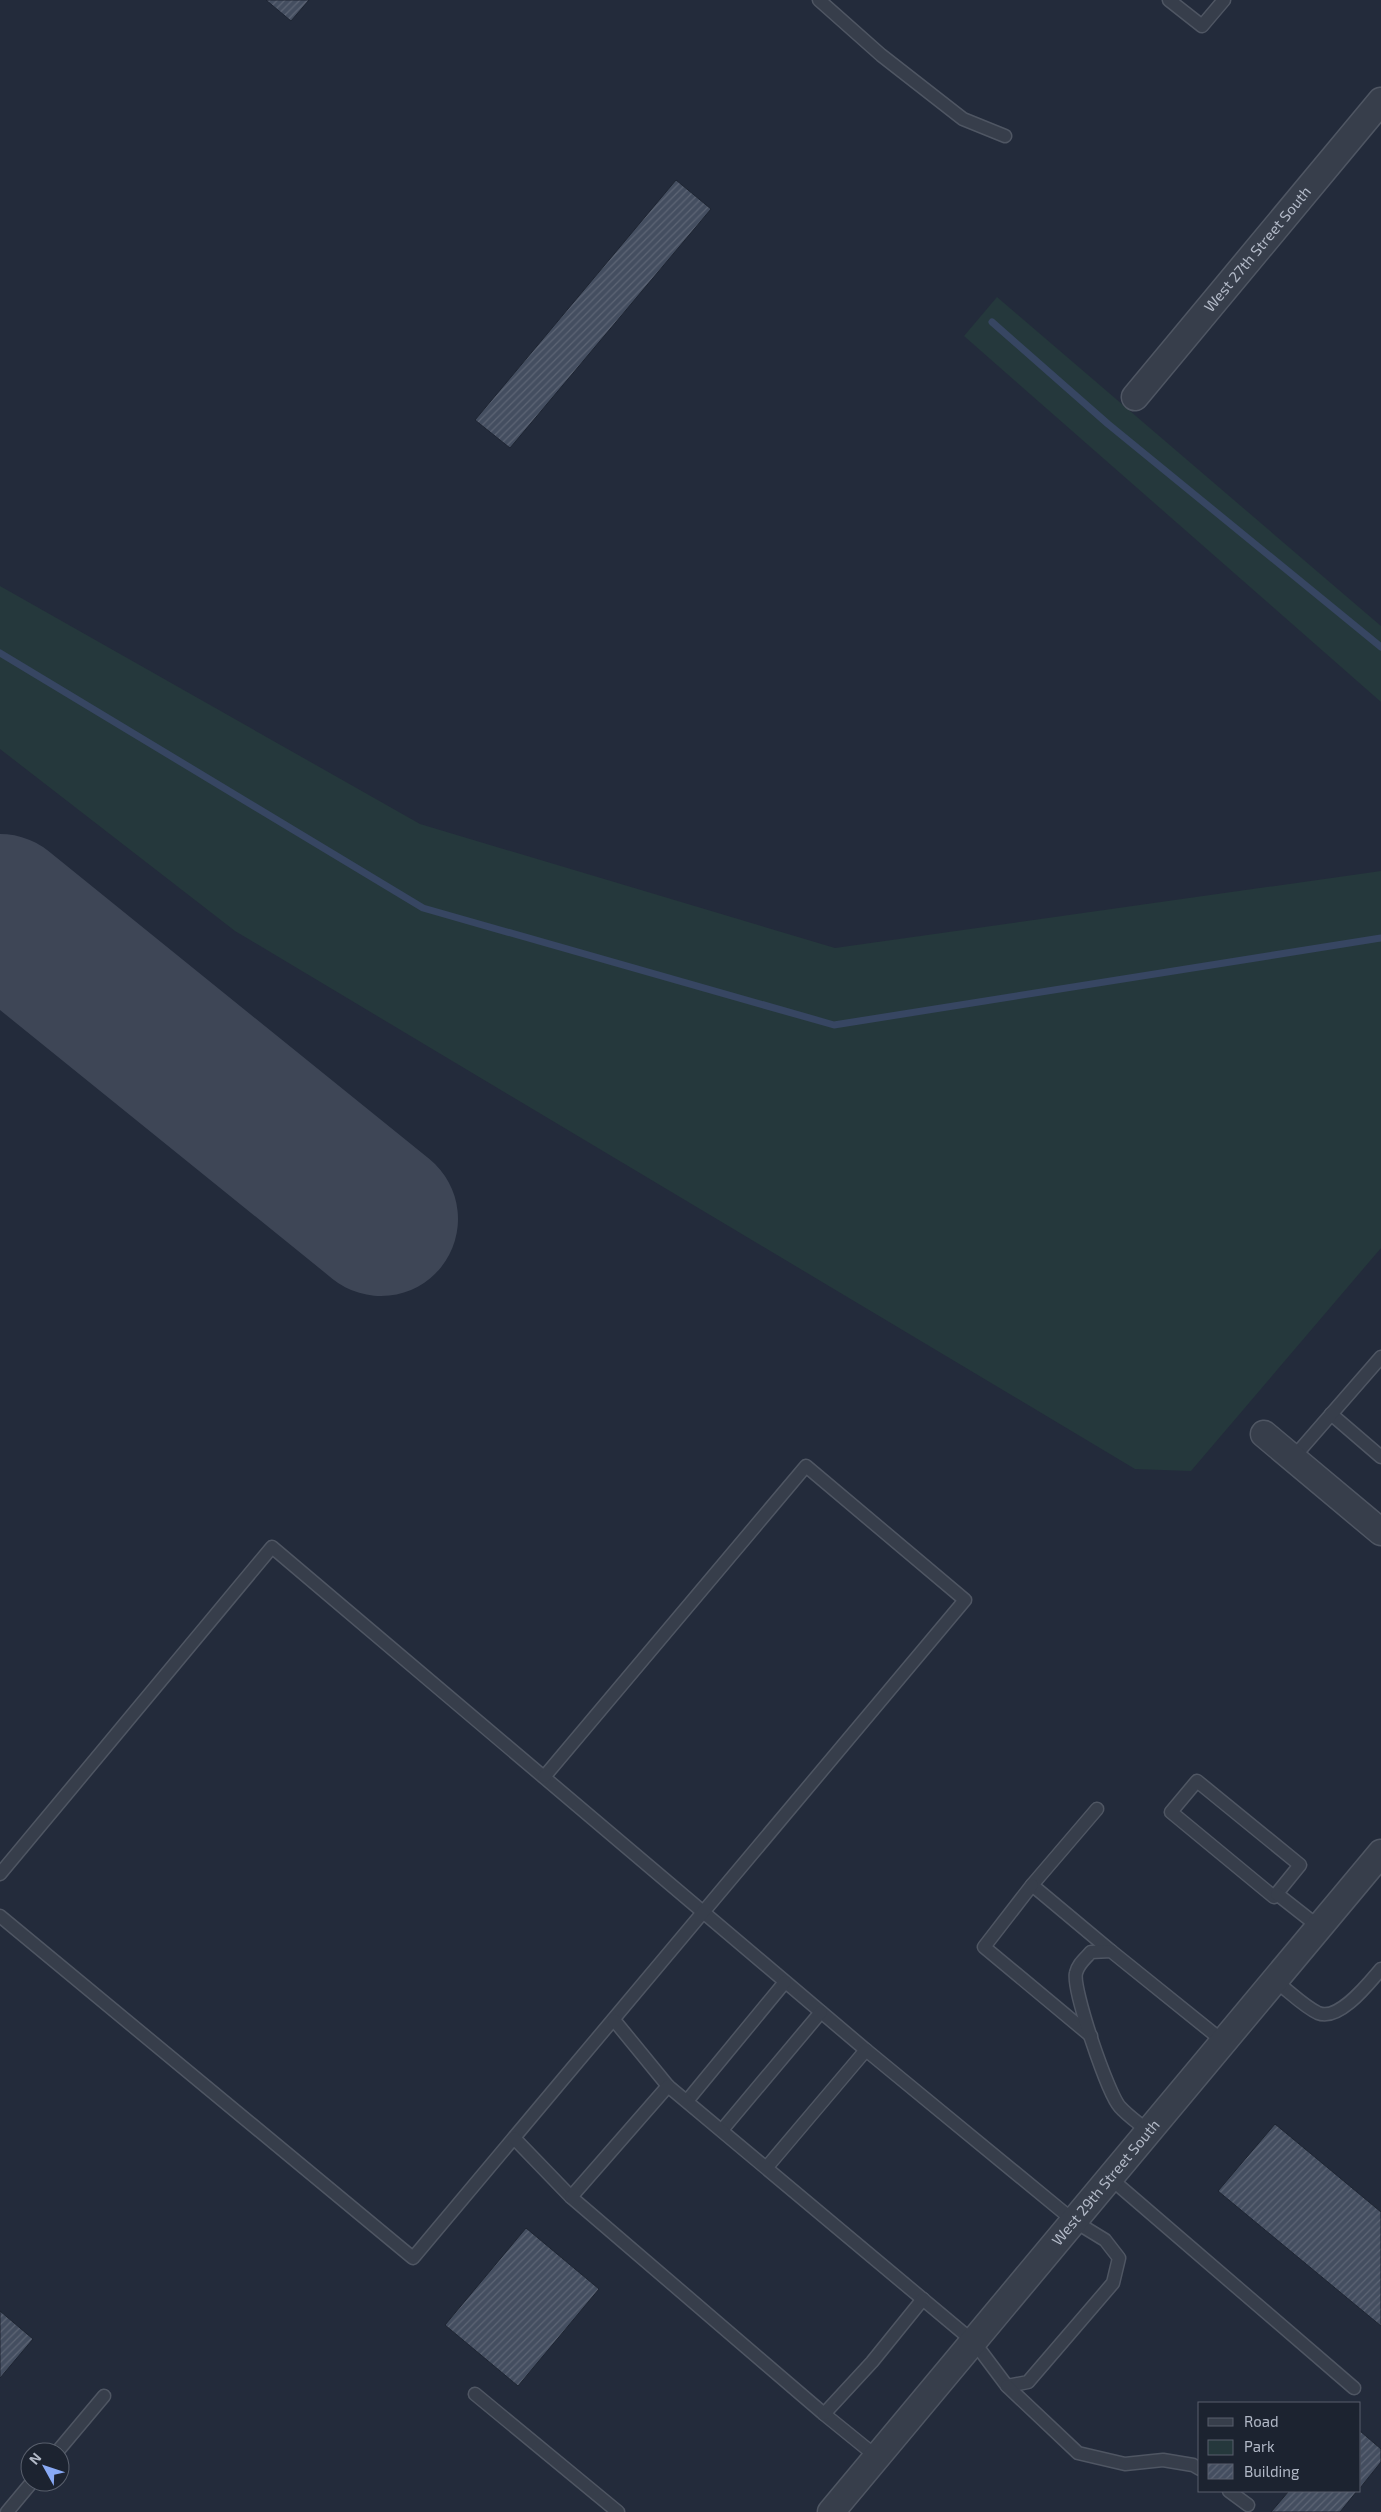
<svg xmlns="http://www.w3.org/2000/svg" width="1381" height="2512" viewBox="0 0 1381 2512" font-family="'Exo 2',sans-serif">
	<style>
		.green { fill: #25383c }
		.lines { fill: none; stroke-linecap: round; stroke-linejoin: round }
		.stream { stroke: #374662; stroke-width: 7 }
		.runway { stroke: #3e4656; stroke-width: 154 }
		.building { fill: url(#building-hatch); stroke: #1e2532 }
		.lane-casing { stroke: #4f5663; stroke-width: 15 }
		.street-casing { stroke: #4f5663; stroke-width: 29 }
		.lane { stroke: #373e4b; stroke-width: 12 }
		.street { stroke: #373e4b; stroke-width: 26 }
		.labels { text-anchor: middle; stroke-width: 5; stroke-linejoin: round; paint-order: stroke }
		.street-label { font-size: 15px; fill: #b2b9c7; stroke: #1c2330 }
	</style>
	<defs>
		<pattern id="building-hatch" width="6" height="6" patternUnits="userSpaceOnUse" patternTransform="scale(1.25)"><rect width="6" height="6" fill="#444e60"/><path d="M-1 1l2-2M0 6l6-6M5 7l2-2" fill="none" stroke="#5d6575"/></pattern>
	</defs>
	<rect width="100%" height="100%" fill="#232b3b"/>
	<g class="green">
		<polygon points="997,297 1381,626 1381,702 964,336"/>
		<polygon points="0,586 420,824 835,948 1381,871 1381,1248 1191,1471 1135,1469 235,931 0,749"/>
	</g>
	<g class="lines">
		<g class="stream">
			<polyline points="992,322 1108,424 1381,647"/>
			<polyline points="0,653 423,908 834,1025 1381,938"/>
		</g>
		<polyline class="runway" points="0,911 381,1219"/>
	</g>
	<g class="building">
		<polygon points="266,0 309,0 291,21"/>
		<polygon points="676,180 711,209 510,448 475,420"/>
		<polygon points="1275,2124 1381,2212 1381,2326 1218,2191"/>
		<polygon points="526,2228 599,2289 518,2386 445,2325"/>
		<polygon points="0,2311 33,2339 0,2378"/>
		<polygon points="1360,2431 1381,2449 1381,2462 1360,2488"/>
		<polygon points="1289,2491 1357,2491 1340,2512 1271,2512"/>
	</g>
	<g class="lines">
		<defs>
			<g id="lane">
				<polyline points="819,0 881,55 963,119 1005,136"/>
				<polyline points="1169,0 1202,26 1224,0"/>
				<polyline points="1331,1414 1381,1457"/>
				<polyline points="1293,1458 1381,1357"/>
				<polygon points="1197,1781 1300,1865 1274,1897 1171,1812"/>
				<polyline points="1097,1809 1032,1885 1111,1951"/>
				<polyline points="0,1874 272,1547 866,2050"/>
				<polyline points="1032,1885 984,1947 1091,2036"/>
				<polyline points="1277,1894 1319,1927"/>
				<polyline points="0,1916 413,2258 965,1600 806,1466 544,1777"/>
				<path d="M1275 1981C1288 1990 1303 2006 1318 2013 1339 2022 1369 1983 1381 1969"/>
				<polyline points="614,2020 668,2086"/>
				<polyline points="687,2101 785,1982"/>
				<polyline points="722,2130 821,2012"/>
				<path d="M1149 2132C1140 2124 1128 2116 1120 2107 1108 2094 1072 1989 1076 1973 1078 1964 1085 1959 1091 1952L1111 1951 1224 2042"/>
				<polyline points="514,2138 571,2197"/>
				<polyline points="767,2167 866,2050 1074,2221 1105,2240 1119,2258 1113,2283 1028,2382 1007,2386 974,2342 668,2086 571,2197 824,2414 877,2457"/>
				<polyline points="1110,2178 1354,2388"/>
				<polyline points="1007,2386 1078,2453 1125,2464 1163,2460 1193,2465 1200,2469"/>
				<polyline points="475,2394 618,2512"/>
				<polyline points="824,2414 872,2362 923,2299"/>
				<polyline points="57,2452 104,2396"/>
				<polyline points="1229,2491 1248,2505"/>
				<polyline points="7,2512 32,2482"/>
			</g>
			<g id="street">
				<path id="s1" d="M1135 397 1381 101"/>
				<polyline points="1264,1434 1381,1532"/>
				<path id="s2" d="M831 2512 1381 1853"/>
			</g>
		</defs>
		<use href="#lane" class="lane-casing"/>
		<use href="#street" class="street-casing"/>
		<use href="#lane" class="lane"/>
		<use href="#street" class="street"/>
	</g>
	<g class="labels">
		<g class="street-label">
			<text dy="5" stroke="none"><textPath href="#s1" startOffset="192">West 27th Street South</textPath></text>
			<text dy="5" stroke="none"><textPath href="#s2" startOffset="429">West 29th Street South</textPath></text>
		</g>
	</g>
	<rect x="1198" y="2402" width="162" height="90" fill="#1c2330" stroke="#585f6c"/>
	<rect x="1208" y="2418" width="25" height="8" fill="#373e4b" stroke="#585f6c"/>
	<text x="1244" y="2427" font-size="15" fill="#b2b9c7">Road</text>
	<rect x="1208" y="2440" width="25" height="15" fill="#25383c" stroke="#585f6c"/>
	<text x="1244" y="2452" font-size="15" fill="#b2b9c7">Park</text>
	<rect x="1208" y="2464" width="25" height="15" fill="url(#building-hatch)" stroke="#585f6c"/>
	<text x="1244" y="2477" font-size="15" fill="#b2b9c7">Building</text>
	<g transform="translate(45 2467) rotate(310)"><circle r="24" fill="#1c2330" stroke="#585f6c"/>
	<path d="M0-4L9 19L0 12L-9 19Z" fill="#89aaf5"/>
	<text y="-8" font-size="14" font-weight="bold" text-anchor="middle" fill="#b2b9c7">N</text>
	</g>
</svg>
